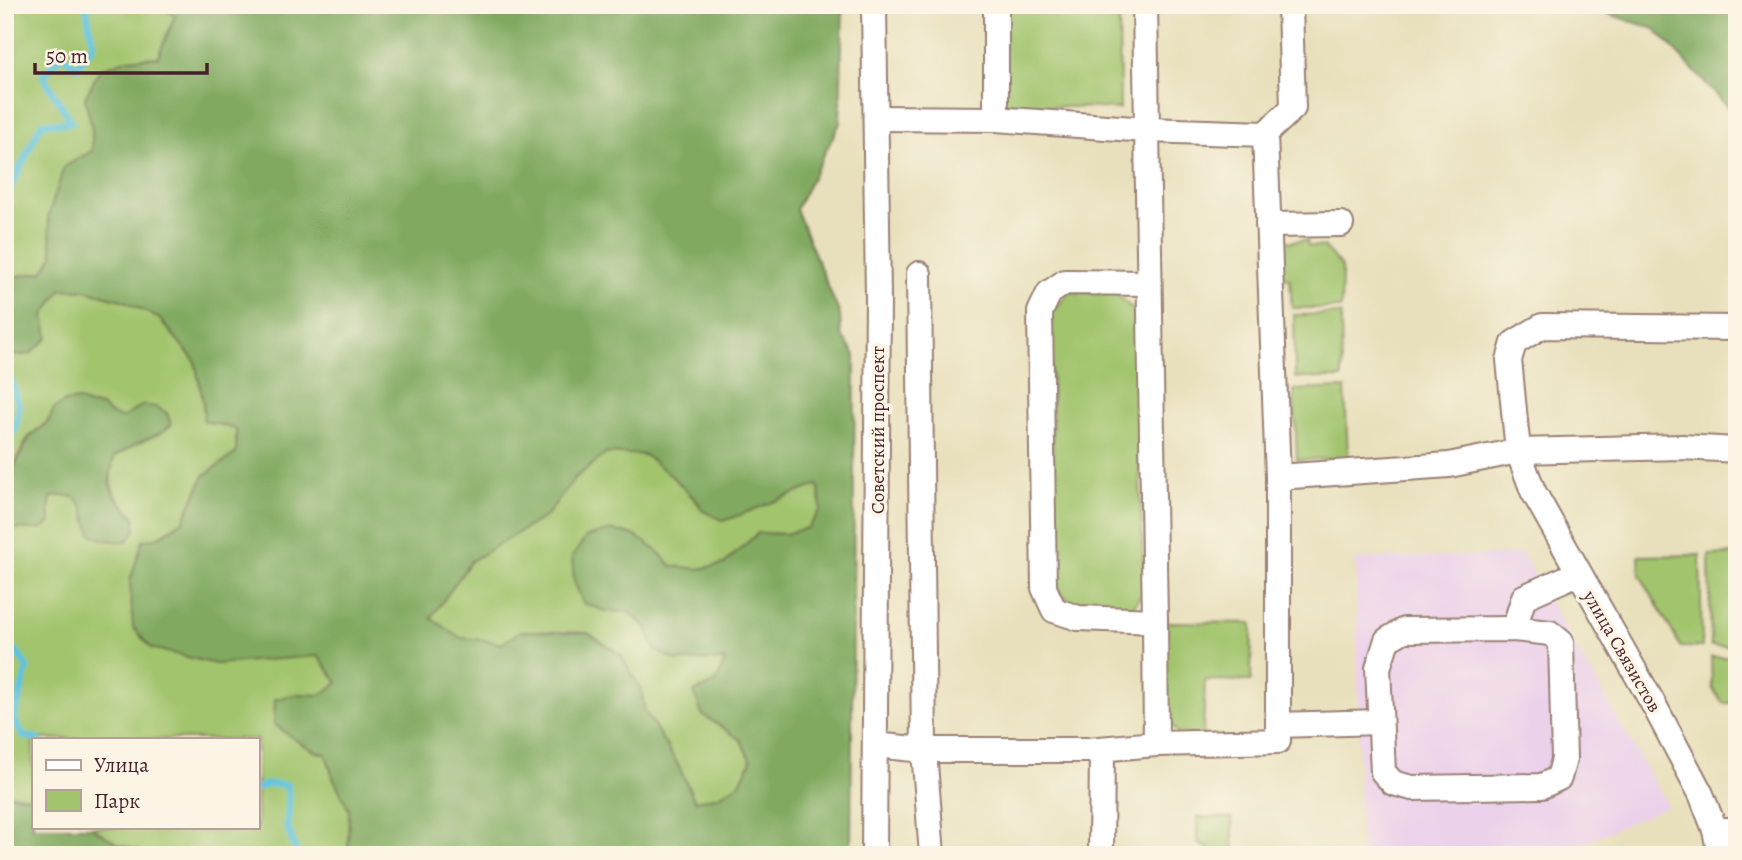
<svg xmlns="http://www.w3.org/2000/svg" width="1742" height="860" viewBox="0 0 1742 860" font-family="Alegreya,serif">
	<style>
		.built { fill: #ecd1ea }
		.green { fill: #a2c46d; stroke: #76724c; stroke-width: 2 }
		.forest { fill: #81aa60; stroke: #666446; stroke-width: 2; fill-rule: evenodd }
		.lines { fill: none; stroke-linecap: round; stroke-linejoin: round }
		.stream { stroke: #5ec3dc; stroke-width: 7 }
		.minor-casing { stroke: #998074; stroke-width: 28 }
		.minor { stroke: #fff; stroke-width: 24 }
		.labels { text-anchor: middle; stroke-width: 7; stroke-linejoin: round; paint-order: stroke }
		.street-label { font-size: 19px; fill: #4a1f2b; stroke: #fcf5e5 }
	</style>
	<rect width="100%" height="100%" fill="#fcf5e5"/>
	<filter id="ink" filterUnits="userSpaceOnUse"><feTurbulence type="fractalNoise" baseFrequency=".0143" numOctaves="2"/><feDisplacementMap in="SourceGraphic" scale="14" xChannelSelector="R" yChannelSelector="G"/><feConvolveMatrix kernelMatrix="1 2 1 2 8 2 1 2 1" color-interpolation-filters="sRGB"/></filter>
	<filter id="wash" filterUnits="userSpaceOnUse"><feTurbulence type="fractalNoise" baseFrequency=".00686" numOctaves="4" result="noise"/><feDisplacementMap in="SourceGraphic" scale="28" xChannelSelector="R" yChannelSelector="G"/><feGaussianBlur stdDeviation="1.57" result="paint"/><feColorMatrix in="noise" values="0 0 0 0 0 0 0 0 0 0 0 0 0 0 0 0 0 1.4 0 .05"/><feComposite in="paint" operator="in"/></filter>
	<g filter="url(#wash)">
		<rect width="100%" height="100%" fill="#e8e0bc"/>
		<polygon class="built" points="1522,554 1668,806 1583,843 1543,850 1360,853 1356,559"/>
		<g class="green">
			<polygon points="5,5 159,5 175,15 158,57 128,59 85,97 92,128 92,151 48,217 53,256 43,272 11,277 5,303"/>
			<polygon points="1004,5 1119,5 1120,109 1003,104"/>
			<polygon points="1307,240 1308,246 1324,247 1342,267 1341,308 1292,308 1290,279 1270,274 1269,248 1282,242"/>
			<path d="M61 289 85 290 125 301 160 319 195 361 203 401 205 421 236 429V453L204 476 183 521 158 537 130 581 132 595 215 664 317 655 338 683 320 695 298 694 295 739 316 752 326 754 333 777 349 810 348 855H143L141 851 118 844 91 827H257V739H33V799L29 797 5 794V518L51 522 49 510 51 497C74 492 83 498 87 520L135 518C114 495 105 488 114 456L136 443 143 405 122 418 110 414 101 406 89 405 78 400 54 409C47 427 41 425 29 437 19 448 17 467 5 481V356L30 354 44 315Z"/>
			<polygon points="1070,292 1115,293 1134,310 1144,592 1131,609 1075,606 1056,588 1050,314"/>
			<polygon points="1341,314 1342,378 1295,378 1294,315"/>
			<polygon points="1345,388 1348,458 1297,460 1294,390"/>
			<path d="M607 453C617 454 638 452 646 456 661 464 695 497 703 511L817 484 819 487 821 509 808 528 785 534 758 533 724 564 699 569 672 566 655 549 605 611 629 612 647 628 655 650 725 660 716 683 695 692 702 714 741 740 751 761 740 783 719 796 695 801 677 763 645 711 641 690 621 655 588 633 520 631 503 644 485 640 461 639 430 618 471 561 546 516 575 478Z"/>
			<polygon points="1737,554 1737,646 1711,646 1709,555"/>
			<polygon points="1700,555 1702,647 1681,647 1640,575 1639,556"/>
			<polygon points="1166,622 1252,623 1251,681 1205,680 1203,735 1179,735 1166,717"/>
			<polygon points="1711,657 1737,657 1737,703 1723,703 1712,688"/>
			<polygon points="1197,817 1232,818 1234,855 1214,855 1211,850 1197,843"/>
		</g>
		<g class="forest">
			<path d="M159 5H843L840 123 796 209 840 315 841 334 855 355 851 855H348L349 810 333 777 326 754C306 750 290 736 274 724L275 699 298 694 320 695 338 683 318 656 215 664 151 648 133 627 130 581 143 540 159 537 183 521 204 476 236 453V429L204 421 203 401 195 361 160 319 125 301 85 290 61 289 44 315 48 338 30 354 5 356V303L11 277 43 272 53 256 48 217 64 167 92 151V128L85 98 100 69 128 59 158 57 175 16ZM607 453 645 455 674 478 698 502 703 511 724 521 817 485 819 487 821 509 808 528 785 534 758 533 724 564 699 569 672 566 655 549 634 535 612 530 586 537 572 557 574 581 583 603 605 611 629 612 647 628 655 650 676 661 725 660 716 683 694 692 702 714 741 740 751 761 740 783 719 796 695 801 677 763 645 711 641 690 621 655 588 633 520 631 502 644 485 640 461 638 431 618 471 561 546 516 575 478Z"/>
			<polygon points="1581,5 1737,5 1737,117 1655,29"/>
			<path d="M78 400 89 405 101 406 110 414 122 418 143 405 156 407 167 413 171 425 161 433 136 444 114 457 109 482 113 494 135 518V531L127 541C113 542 103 541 91 534 83 509 84 489 51 497L49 510 51 522 41 529H13L5 518V481L13 471 29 438 49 421 54 409 65 402Z"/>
			<polygon points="5,794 29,797 33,799 33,827 91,827 118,844 142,851 143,855 5,855"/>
		</g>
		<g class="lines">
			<g class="stream">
				<polyline points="5,199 42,123 72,123 43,76 62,55 77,67 93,46 86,5"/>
				<polyline points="5,376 11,380 19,407 15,430 5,446"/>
				<polyline points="5,644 18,653 27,668 14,719 23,736 39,739"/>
				<polyline points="257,788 268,784 287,785 289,801 287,826 297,855"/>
			</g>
		</g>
	</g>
	<g filter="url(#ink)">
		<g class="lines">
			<defs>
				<g id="minor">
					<polyline points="874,5 878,297 874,855"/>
					<polyline points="996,5 996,119"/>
					<polyline points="1145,5 1155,621 1156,744"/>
					<polyline points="876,118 996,119 1147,130 1265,134 1293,108 1290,5"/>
					<polyline points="1268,225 1341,224"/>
					<polyline points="919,274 924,750 932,855"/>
					<polyline points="1149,283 1065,282 1049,293 1040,312 1044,588 1054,610 1078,618 1155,621"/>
					<polyline points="1278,477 1449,465 1518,451 1682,447 1737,450"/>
					<polygon points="1514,629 1550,633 1561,642 1564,759 1559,778 1542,786 1412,788 1393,783 1383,772 1378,668 1387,640 1404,630"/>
					<polyline points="1514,629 1524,597 1578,573"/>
					<polyline points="1278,725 1380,722"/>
					<polyline points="875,745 924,750 1088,750 1156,744 1278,741 1278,477 1265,134"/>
					<polyline points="1715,830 1737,830"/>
					<polyline points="1101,855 1102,749"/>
					<polyline points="1720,855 1715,830 1701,794 1655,707 1533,491 1518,451 1509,360 1514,343 1542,326 1737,328"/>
				</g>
			</defs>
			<use href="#minor" class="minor-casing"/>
			<use href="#minor" class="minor"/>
		</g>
	</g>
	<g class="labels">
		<g class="street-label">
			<text transform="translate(877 430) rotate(-90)" y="7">Советский проспект</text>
			<text transform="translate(1623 651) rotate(60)" y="7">улица Связистов</text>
		</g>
	</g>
	<rect width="1742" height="860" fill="none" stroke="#fcf5e5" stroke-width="28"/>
	<rect x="32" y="738" width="228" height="91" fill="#fcf5e5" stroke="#b59f9b" stroke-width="2"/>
	<rect x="46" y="760" width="35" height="10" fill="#ffffff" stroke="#b59f9b" stroke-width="2"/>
	<text x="94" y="772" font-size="21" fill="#4a1f2b">Улица</text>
	<rect x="46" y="790" width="35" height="21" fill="#a2c46d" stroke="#b59f9b" stroke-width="2"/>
	<text x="94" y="808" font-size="21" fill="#4a1f2b">Парк</text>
	<path d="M35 63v10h172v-10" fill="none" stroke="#4a1f2b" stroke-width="3.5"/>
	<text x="46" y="63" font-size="21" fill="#4a1f2b" stroke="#fcf5e5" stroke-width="5" paint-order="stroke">50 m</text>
</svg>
